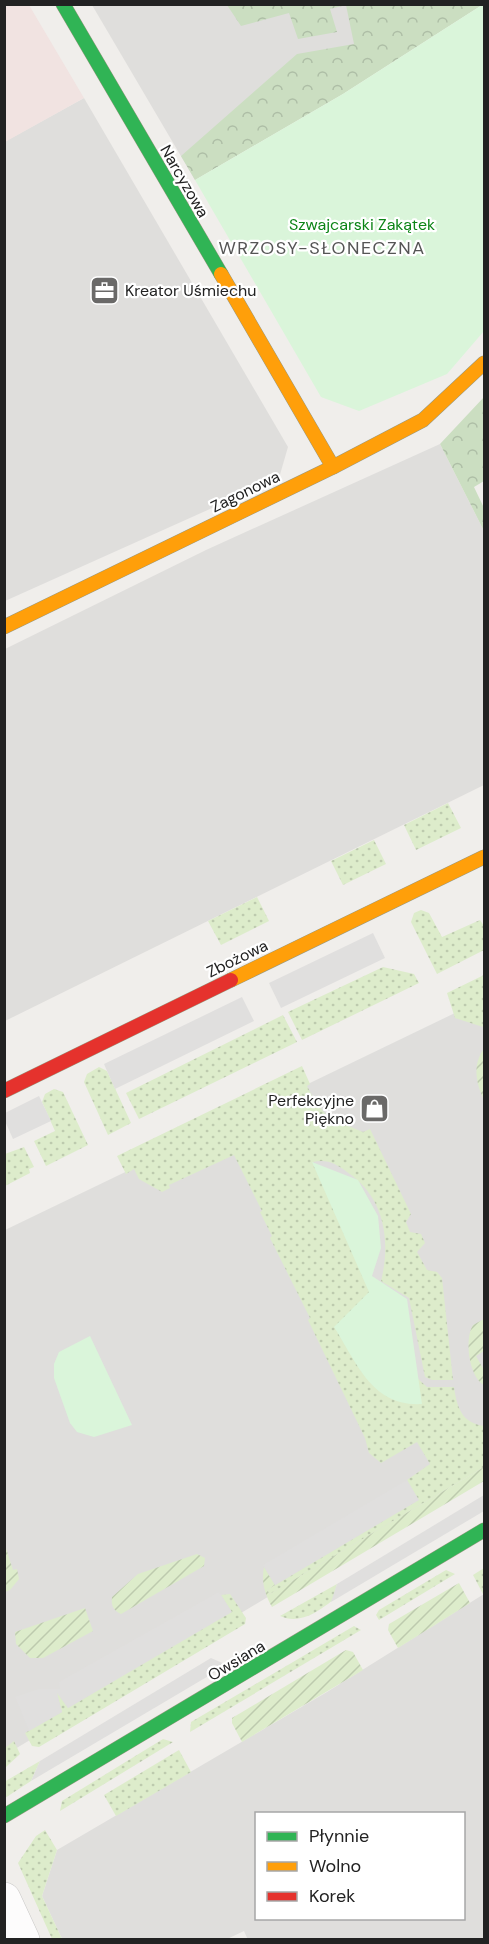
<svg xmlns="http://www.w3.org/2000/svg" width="489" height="1944" viewBox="0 0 489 1944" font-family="'DM Sans',sans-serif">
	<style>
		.residential { fill: #dfdedc; fill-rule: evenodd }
		.commercial { fill: #f1e3e1 }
		.grass { fill: url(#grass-dots) }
		.forest { fill: url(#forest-crowns) }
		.park { fill: #daf5da }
		.garden { fill: url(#garden-furrows) }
		.parking { fill: #e0dfde }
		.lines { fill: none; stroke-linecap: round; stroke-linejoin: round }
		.street-casing { stroke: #c9c8c7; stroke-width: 34 }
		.fast-casing { stroke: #999a82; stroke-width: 15 }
		.slow-casing { stroke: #999a82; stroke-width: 15 }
		.jam-casing { stroke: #999a82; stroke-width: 15 }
		.street { stroke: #fdfcfc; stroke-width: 33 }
		.fast { stroke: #30b455; stroke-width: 14 }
		.slow { stroke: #ff9f0a; stroke-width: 14 }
		.jam { stroke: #e5322d; stroke-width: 14 }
		.labels { text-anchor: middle; stroke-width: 4.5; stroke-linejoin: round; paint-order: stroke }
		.street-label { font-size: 16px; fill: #222; stroke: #fff }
		.park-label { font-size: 16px; fill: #0c8416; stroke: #fff }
		.poi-label { font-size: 16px; fill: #222; stroke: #fff; text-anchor: start }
		.neighbourhood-label { font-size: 18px; letter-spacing: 1.5px; fill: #555; stroke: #fff }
	</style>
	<defs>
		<pattern id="grass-dots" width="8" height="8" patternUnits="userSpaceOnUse" patternTransform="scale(1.5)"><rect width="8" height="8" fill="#ddeccb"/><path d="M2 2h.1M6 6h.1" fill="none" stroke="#bdcaae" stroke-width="1.8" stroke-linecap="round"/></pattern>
		<pattern id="forest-crowns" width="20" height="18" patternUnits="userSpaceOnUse" patternTransform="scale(1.5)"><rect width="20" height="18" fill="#cbdec1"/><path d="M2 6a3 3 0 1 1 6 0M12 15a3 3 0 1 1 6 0" fill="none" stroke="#aebea6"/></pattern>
		<pattern id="garden-furrows" width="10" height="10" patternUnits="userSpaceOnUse" patternTransform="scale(1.5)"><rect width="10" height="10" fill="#ddeccb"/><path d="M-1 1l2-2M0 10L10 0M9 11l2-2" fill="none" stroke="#bdcaae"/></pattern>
	</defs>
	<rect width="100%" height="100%" fill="#f0eeeb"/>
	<g class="residential">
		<polygon points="92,5 482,5 195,180"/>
		<polygon points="84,98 288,447 279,478 5,601 4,142"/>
		<polygon points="440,444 484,531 484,785 5,1021 5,649 206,550"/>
		<polygon points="484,999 484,1467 5,1755 5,1230"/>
		<path d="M484 1594V1939L248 1940 244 1931 225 1940 62 1939 42 1896 57 1850 327 1692ZM256 1814H464V1918H256Z"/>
	</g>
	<polygon class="commercial" points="5,4 29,5 84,98 5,142"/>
	<g class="grass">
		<polygon points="448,803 461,828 416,850 404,825"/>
		<polygon points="374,840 386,864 343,885 331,861"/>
		<polygon points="257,897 269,921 221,945 208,921"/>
		<polygon points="421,910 429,913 442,937 480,920 484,926 484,950 437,974 411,922 414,913"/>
		<polygon points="383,967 414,974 419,983 302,1040 288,1012"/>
		<polygon points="484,975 484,1027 483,1027 455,1018 447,993"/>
		<polygon points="283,1015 297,1042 139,1119 126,1093"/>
		<path d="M302 1066 310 1084 307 1086C324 1119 329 1118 363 1132L370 1129 411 1214 406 1222 410 1232 421 1234 425 1243 417 1252 427 1270 437 1272 442 1278 453 1380H432L425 1377 409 1298 381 1281C391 1241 385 1197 347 1172 336 1164 328 1159 313 1162L415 1376 427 1387H454C457 1408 462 1423 484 1426V1467L270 1594 267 1590 418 1500 407 1480 430 1464 417 1442 381 1463 369 1453 365 1438 308 1320 310 1318 270 1238 272 1236 260 1212 262 1211 234 1155 169 1185 170 1188 162 1192 139 1179 134 1169 126 1174 117 1156Z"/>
		<polygon points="99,1067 107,1071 131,1123 108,1135 84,1082 87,1074"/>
		<polygon points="54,1089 63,1092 88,1145 46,1166 34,1141 55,1131 42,1102 45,1094"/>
		<polygon points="24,1147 34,1167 29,1169 30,1173 5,1186 5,1154"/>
		<polygon points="484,1568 484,1596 473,1575"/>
		<polygon points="446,1570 455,1574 379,1620 376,1615 379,1610"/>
		<path d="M337 1584 333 1600C318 1612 299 1625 280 1616Z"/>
		<polygon points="230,1594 246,1618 245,1624 39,1747 32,1746 25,1733 62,1712 56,1690 68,1708 231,1611 221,1595"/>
		<polygon points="354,1626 361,1630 190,1732 191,1722"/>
		<polygon points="163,1739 173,1742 60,1811 62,1801"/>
		<polygon points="14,1741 20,1754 5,1768 5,1748"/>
		<polygon points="179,1750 191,1772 116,1816 104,1795"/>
		<polygon points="40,1761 31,1781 5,1798 4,1782"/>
		<polygon points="45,1830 57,1850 42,1896 62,1939 52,1939 18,1863 36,1836"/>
	</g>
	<g class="forest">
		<polygon points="227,5 482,5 343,94 195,180 181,156 297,54 354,44 346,5 330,9 337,32 298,39 289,13 241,26"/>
		<polygon points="484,397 484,481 474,487 484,508 484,531 440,444"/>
	</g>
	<g class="park">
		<polygon points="482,5 484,5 484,331 447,374 359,411 321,397 195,180 343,94"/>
		<path d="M312 1162 358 1180 378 1216 381 1248 372 1276 407 1299 422 1404C372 1407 357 1363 334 1327L369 1292Z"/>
		<polygon points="90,1336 132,1425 94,1437 77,1432 70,1423 54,1378 54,1364 59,1352"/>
	</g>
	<g class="garden">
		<path d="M484 1049V1100C476 1084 472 1064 484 1049Z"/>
		<path d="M484 1319V1351L476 1356 484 1370V1385C469 1377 464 1339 473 1325Z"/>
		<path d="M484 1467V1481L272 1607C265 1594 261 1582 264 1567L275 1585 267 1590 270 1594Z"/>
		<polygon points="5,1545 13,1570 17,1569 19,1579 10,1590 5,1592"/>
		<path d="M197 1554 205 1558 204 1566 121 1614C113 1610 111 1606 112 1597L138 1574Z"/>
		<polygon points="459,1583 470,1603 398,1648 388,1630 389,1624"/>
		<polygon points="85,1608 93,1631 43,1658 30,1658 16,1644 15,1632"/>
		<polygon points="346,1650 353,1652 363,1670 242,1742 232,1723 232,1718"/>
	</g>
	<g class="parking">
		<polygon points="373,933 385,958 281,1008 269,983"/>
		<polygon points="242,997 254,1021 115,1089 104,1064"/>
		<polygon points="39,1096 51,1121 13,1139 5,1121 5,1113"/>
		<polygon points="407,1480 419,1500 275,1585 263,1565"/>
		<polygon points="484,1495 484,1511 331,1602 337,1584"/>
		<polygon points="219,1592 232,1612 68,1708 57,1693 62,1712 29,1731 15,1697 39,1689 60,1689 59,1682"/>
		<polygon points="211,1658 227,1665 31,1781 40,1761"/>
	</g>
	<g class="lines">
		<defs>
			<polyline id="street" points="4,1899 23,1940"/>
			<g id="fast">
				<polyline points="63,4 221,274"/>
				<polyline points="4,1816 484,1530"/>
			</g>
			<g id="slow">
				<polyline points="221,274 333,467"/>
				<polyline points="4,627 333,467 423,420 484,363"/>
				<polyline points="231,980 484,857"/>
			</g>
			<polyline id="jam" points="4,1091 231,980"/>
		</defs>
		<use href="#street" class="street-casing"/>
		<use href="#fast" class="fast-casing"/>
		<use href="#slow" class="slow-casing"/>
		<use href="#jam" class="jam-casing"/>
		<use href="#street" class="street"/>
		<use href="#fast" class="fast"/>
		<use href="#slow" class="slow"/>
		<use href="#jam" class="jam"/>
	</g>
	<defs>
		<symbol id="office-square" viewBox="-11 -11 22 22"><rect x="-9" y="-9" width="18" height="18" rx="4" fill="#6a6968" stroke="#fff"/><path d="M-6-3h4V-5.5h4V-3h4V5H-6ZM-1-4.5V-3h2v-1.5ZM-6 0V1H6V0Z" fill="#fff"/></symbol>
		<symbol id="shop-square" viewBox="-11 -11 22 22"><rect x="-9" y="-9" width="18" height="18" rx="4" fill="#6a6968" stroke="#fff"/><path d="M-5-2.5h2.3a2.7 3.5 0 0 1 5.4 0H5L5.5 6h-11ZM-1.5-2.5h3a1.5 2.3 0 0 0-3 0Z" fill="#fff"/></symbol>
	</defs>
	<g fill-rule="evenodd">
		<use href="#office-square" x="88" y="274" width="33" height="33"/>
		<use href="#shop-square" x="358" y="1092" width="33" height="33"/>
	</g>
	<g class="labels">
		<g class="street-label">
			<text transform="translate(185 181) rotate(60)" y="6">Narcyzowa</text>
			<text transform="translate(245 491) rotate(-26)" y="6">Zagonowa</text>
			<text transform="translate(237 958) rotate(-26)" y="6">Zbożowa</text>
			<text transform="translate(236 1660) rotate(-31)" y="6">Owsiana</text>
		</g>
		<g class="park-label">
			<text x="362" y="230">Szwajcarski Zakątek</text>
		</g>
		<g class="poi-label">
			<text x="125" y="296">Kreator Uśmiechu</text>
			<text x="354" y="1106" text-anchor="end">Perfekcyjne<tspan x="354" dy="18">Piękno</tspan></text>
		</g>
		<g class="neighbourhood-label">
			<text x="322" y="254">WRZOSY-SŁONECZNA</text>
		</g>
	</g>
	<rect width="489" height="1944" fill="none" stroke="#222222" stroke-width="12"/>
	<rect x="255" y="1812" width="210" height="108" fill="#ffffff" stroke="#a7a7a7" stroke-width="1.5"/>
	<rect x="267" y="1832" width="30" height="9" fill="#30b455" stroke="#a7a7a7" stroke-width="1.5"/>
	<text x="309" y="1842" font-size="18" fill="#222222">Płynnie</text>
	<rect x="267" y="1862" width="30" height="9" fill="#ff9f0a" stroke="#a7a7a7" stroke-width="1.5"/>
	<text x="309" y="1872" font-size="18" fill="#222222">Wolno</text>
	<rect x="267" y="1892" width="30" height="9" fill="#e5322d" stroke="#a7a7a7" stroke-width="1.5"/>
	<text x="309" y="1902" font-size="18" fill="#222222">Korek</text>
</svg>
